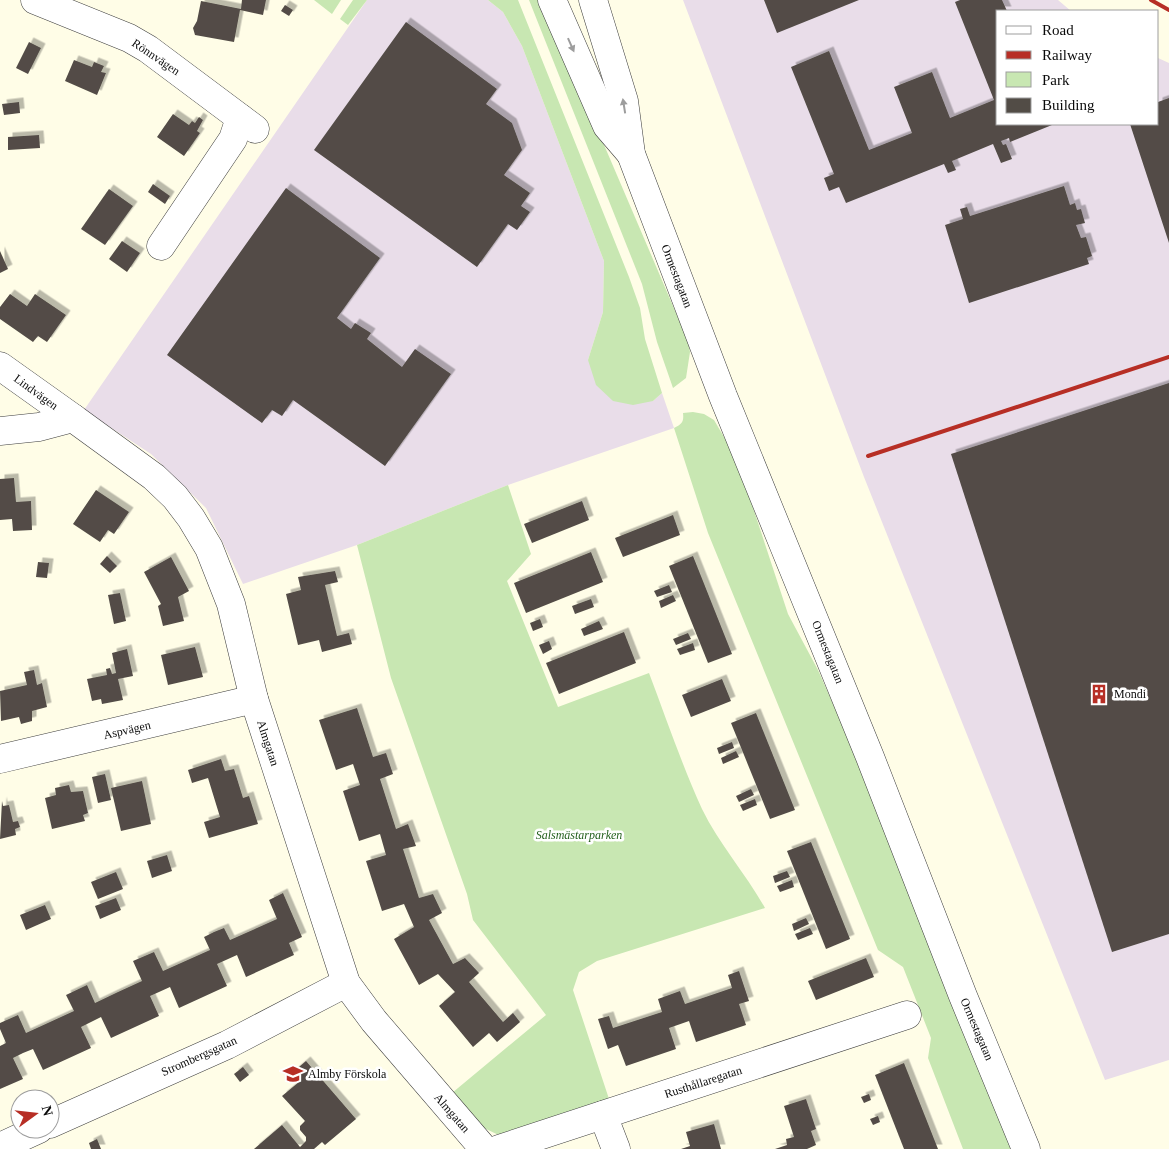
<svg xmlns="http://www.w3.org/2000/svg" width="1169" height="1149" viewBox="0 0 1169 1149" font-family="Georgia,serif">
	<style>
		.industrial { fill: #e9dde9 }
		.green { fill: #c8e7b2 }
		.building { fill: #524c46; filter: url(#shadow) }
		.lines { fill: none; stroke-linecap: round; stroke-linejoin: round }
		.minor-casing { stroke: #3d3d3d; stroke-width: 29 }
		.minor { stroke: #fff; stroke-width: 28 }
		.rail { stroke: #b72e25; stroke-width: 4 }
		.oneway { fill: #9d9d9d }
		.labels { text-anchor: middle; stroke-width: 5; stroke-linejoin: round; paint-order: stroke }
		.street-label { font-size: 12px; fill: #0a0a0a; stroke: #fff }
		.poi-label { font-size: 12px; fill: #0a0a0a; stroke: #fff; text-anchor: start }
		.park-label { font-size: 12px; font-style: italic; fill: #235f1c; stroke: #fff }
	</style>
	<defs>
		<filter id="shadow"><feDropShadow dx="4.5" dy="-4.5" stdDeviation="0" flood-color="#0004"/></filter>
	</defs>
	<rect width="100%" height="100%" fill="#fffde7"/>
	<g class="industrial">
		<polygon points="367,0 488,0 503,12 522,46 604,261 603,312 588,360 653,401 662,393 674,428 508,485 357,545 243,584 206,508 151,454 84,410"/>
		<polygon points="683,0 1058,0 1071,11 998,11 998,124 1158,124 1158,58 1169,63 1169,1060 1105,1080 864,477"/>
	</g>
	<g class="green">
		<polygon points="314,0 341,0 332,14"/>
		<polygon points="353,0 367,0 348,25 340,19"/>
		<polygon points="488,0 518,0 629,277 640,308 645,339 662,393 653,401 633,405 613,401 596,385 588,360 603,312 604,261 522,46 503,12"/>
		<polygon points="529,0 542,0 688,341 690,352 686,378 673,388 657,342 642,284"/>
		<path d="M693 412 704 414 714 420 737 459 788 614 818 670 837 713 1014 1149H963L928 1058 931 1038 903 967 878 950 708 533 674 428C682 424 684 422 683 413Z"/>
		<path d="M508 485 531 554 507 581 558 707 649 673C666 718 682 765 702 809 719 844 746 874 765 908L597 961 579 972 573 990 611 1105 509 1140 484 1128 452 1093 546 1015 473 920 467 894 391 678 357 545Z"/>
	</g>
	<g class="building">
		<polygon points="242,0 266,0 263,15 240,10 234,42 195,35 193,28 197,21 201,1 241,9"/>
		<polygon points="764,0 859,0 777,33"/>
		<polygon points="960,0 1002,0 1007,11 998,11 998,124 1052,125 1010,142 1009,138 1001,141 1003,145 1006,144 1012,159 1001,163 993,144 952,161 956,170 948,173 944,164 846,203 839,187 829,191 824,178 834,174 791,67 829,51 869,150 912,133 894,87 932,72 950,118 994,100 955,2"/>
		<polygon points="285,5 293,10 289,16 281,11"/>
		<polygon points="406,22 497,89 486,104 512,123 522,150 504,175 530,193 521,206 530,212 517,230 508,224 477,267 314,150"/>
		<polygon points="29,42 41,48 28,74 16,68"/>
		<polygon points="74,60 92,67 94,62 104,66 101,72 106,73 97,95 65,81"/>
		<polygon points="1169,98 1169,243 1130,124 1158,124 1158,102"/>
		<polygon points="19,102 20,113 4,115 2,104"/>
		<polygon points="173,114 189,125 192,121 195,123 199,117 203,120 197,131 200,133 184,156 157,137"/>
		<polygon points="39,135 40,148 8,150 8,137"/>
		<polygon points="153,184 170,196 165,204 148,192"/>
		<polygon points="1064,186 1070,205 1075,203 1077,210 1081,209 1085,223 1076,225 1081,238 1086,237 1092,256 1087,258 1089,264 969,303 945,225 963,219 960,209 967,207 970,216"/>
		<polygon points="286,188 380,258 337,318 351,329 355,323 371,333 367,339 402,367 415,349 451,374 385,466 293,400 282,416 272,410 262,423 167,355"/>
		<polygon points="109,189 133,206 105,245 81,229"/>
		<polygon points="122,241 140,253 127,272 109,259"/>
		<polygon points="0,251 8,269 0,273"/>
		<polygon points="10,294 27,306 35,294 66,315 47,342 38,336 33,342 0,319 0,307"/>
		<polygon points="1169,383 1169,934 1112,952 951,454"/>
		<polygon points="14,478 16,502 31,501 32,530 13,531 12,519 0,520 0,479"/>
		<polygon points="96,490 129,512 114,534 108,530 100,542 73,524"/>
		<polygon points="582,501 589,520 532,543 524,524"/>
		<polygon points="673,515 680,535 623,557 615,538"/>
		<polygon points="591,552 603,582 526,613 514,583"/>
		<polygon points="107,556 117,566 110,573 100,564"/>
		<polygon points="693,556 732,654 708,663 669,566"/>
		<polygon points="171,557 189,591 178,597 184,621 163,626 158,606 161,604 144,572"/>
		<polygon points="38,562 49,563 47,578 36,577"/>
		<polygon points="335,571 338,582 325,585 337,636 349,633 352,644 322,652 319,640 298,645 286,594 301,590 298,577"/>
		<polygon points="669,585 672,592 657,597 654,591"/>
		<polygon points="120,593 126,621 114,624 108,595"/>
		<polygon points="673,595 676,601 661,608 659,601"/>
		<polygon points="591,599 594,607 575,614 572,606"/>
		<polygon points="540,619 543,627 533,631 530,623"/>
		<polygon points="599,621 603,629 584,636 581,629"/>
		<polygon points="624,632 636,663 559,694 546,663"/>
		<polygon points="688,633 691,639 676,645 673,639"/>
		<polygon points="549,641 552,649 543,654 539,645"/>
		<polygon points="693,643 695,650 680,655 677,649"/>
		<polygon points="195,647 203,677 168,685 161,655"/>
		<polygon points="127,649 133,676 118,679 123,700 102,704 101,699 92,701 87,679 107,675 106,669 110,668 112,674 116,673 112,653"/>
		<polygon points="34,670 37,685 42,683 47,707 32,711 32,721 21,724 19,717 1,721 0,691 27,685 24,672"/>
		<polygon points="722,679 731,701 691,717 682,695"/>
		<polygon points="357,708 373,757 386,753 393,774 380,779 396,829 408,824 416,846 403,849 419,898 433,894 442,913 429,920 453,964 465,958 479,973 469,982 503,1022 513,1013 520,1022 497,1042 489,1033 473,1047 439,1006 455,992 438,974 419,985 394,939 414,927 404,904 382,911 366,861 386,855 380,834 359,841 343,791 360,785 353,764 336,770 319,720"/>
		<polygon points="756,713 795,810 770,819 731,723"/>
		<polygon points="732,742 734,748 719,754 717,748"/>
		<polygon points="736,751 739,757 723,764 721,758"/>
		<polygon points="221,759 225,771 234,769 243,798 249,796 258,824 209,838 204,822 220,817 208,778 192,783 188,770"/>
		<polygon points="105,774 111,800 98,803 92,777"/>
		<polygon points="142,781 151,824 121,831 111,788"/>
		<polygon points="69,785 71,792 83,791 88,813 83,815 85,821 52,829 45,798 56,795 55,788"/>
		<polygon points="751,789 754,795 739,802 736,796"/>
		<polygon points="755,799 757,805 743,811 740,805"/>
		<polygon points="2,801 3,806 9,805 13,822 18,821 20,827 15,829 16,835 0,839"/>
		<polygon points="811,842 850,939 826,949 787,851"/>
		<polygon points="167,855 172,871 152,878 147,861"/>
		<polygon points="787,871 790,877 775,883 773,876"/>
		<polygon points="116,872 123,889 98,899 91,882"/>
		<polygon points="792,880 794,887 780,892 777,886"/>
		<polygon points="283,893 302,937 289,943 294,955 246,977 237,955 217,964 227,986 179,1008 170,987 159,992 150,996 159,1016 111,1038 101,1017 81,1027 91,1048 43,1070 33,1049 23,1053 13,1058 23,1079 0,1089 0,1046 6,1043 0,1029 0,1023 18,1015 26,1033 74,1011 66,995 87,985 95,1003 118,992 142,981 133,961 154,952 163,971 210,950 204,937 214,932 224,928 230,940 277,919 269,900"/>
		<polygon points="116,898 121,910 100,919 95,906"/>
		<polygon points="45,905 51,919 26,930 20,915"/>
		<polygon points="806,918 809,924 794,931 792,924"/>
		<polygon points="810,928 813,934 798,940 795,934"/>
		<polygon points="866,958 874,977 816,1000 808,981"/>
		<polygon points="739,971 749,1001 739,1004 746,1025 696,1042 689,1021 669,1028 676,1049 626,1066 618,1045 608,1049 598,1019 609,1016 613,1028 662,1012 658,999 680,991 685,1004 732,988 728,975"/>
		<polygon points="306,1061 356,1119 325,1145 322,1142 314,1149 254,1149 282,1125 300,1147 306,1141 306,1137 300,1130 300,1126 305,1121 282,1096 299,1082 292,1073"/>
		<polygon points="904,1063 938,1149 904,1149 875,1075"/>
		<polygon points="243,1067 249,1075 240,1082 234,1074"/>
		<polygon points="869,1094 871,1100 864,1103 861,1097"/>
		<polygon points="806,1099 816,1129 811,1131 816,1145 807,1149 775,1149 787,1145 786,1139 794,1137 784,1106"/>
		<polygon points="878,1116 880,1122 873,1125 870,1119"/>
		<polygon points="714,1124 721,1149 681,1149 690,1146 686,1132"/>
		<polygon points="97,1139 101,1149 91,1149 89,1143"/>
	</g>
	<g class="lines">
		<defs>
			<g id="minor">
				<polyline points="35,0 129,38 148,49 255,129"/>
				<polyline points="552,0 607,126 631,154"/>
				<polyline points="593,0 624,101 631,154 723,396 870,757 963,996 1026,1149"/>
				<polyline points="161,246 233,139 240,118"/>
				<polyline points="0,366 73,418"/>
				<polyline points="0,431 39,427 73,418 154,477 175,497 191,518 209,548 231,604 254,699 346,983 374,1021 484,1149"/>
				<polyline points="0,759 254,699"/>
				<polyline points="603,1115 616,1149"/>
				<polyline points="50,1124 227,1045 346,983"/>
				<polyline points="0,1147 39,1129"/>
				<polyline points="499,1149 907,1015"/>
			</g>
		</defs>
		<use href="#minor" class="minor-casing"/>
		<use href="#minor" class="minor"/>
		<g class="rail">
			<polyline points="1151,0 1169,10"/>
			<polyline points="868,456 1169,357"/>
		</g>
	</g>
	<defs><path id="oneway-solid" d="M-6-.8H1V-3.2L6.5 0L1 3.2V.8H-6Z" transform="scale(1.25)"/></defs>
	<g class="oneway">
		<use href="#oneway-solid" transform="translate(571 45) rotate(66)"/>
		<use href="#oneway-solid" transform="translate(624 106) rotate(-99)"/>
	</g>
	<defs>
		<symbol id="building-bare" viewBox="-9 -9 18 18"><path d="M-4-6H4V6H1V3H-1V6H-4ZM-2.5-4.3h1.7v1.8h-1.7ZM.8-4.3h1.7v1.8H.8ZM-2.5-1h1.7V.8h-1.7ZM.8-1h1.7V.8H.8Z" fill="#b72e25" stroke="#fff" stroke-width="2.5" paint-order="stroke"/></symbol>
		<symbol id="school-bare" viewBox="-9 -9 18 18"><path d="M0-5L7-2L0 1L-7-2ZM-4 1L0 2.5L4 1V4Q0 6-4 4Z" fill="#b72e25" stroke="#fff" stroke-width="2.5" paint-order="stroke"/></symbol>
	</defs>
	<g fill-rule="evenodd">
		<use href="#building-bare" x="1085" y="680" width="28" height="28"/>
		<use href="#school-bare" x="279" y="1060" width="28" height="28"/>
	</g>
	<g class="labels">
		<g class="street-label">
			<text transform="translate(156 57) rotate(34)" y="4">Rönnvägen</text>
			<text transform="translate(677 276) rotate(69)" y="4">Ormestagatan</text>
			<text transform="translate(36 392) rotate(36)" y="4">Lindvägen</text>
			<text transform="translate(828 652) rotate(68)" y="4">Ormestagatan</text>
			<text transform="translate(127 730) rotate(-13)" y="4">Aspvägen</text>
			<text transform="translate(268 743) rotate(72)" y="4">Almgatan</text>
			<text transform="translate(977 1029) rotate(67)" y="4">Ormestagatan</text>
			<text transform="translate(199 1056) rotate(-24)" y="4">Strombergsgatan</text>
			<text transform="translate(703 1082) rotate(-18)" y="4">Rusthållaregatan</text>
			<text transform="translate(452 1113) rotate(49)" y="4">Almgatan</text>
		</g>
		<g class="poi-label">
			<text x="1114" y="698">Mondi</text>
			<text x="308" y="1078">Almby Förskola</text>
		</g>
		<g class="park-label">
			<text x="579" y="839">Salsmästarparken</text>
		</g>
	</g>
	<rect x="996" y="10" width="162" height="115" fill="#ffffff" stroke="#9d9d9d"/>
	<rect x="1006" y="26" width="25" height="8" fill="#ffffff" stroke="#9d9d9d"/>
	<text x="1042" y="35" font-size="15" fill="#0a0a0a">Road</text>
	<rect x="1006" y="51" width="25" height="8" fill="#b72e25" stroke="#9d9d9d"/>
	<text x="1042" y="60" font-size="15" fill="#0a0a0a">Railway</text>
	<rect x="1006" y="72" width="25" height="15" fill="#c8e7b2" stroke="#9d9d9d"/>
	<text x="1042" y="85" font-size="15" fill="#0a0a0a">Park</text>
	<rect x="1006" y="98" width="25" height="15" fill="#524c46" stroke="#9d9d9d"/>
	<text x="1042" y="110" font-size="15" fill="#0a0a0a">Building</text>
	<g transform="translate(35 1114) rotate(75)"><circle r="24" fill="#ffffff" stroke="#9d9d9d"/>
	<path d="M0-4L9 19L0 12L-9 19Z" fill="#b72e25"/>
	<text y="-8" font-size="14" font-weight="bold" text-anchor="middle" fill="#0a0a0a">N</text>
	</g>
</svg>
